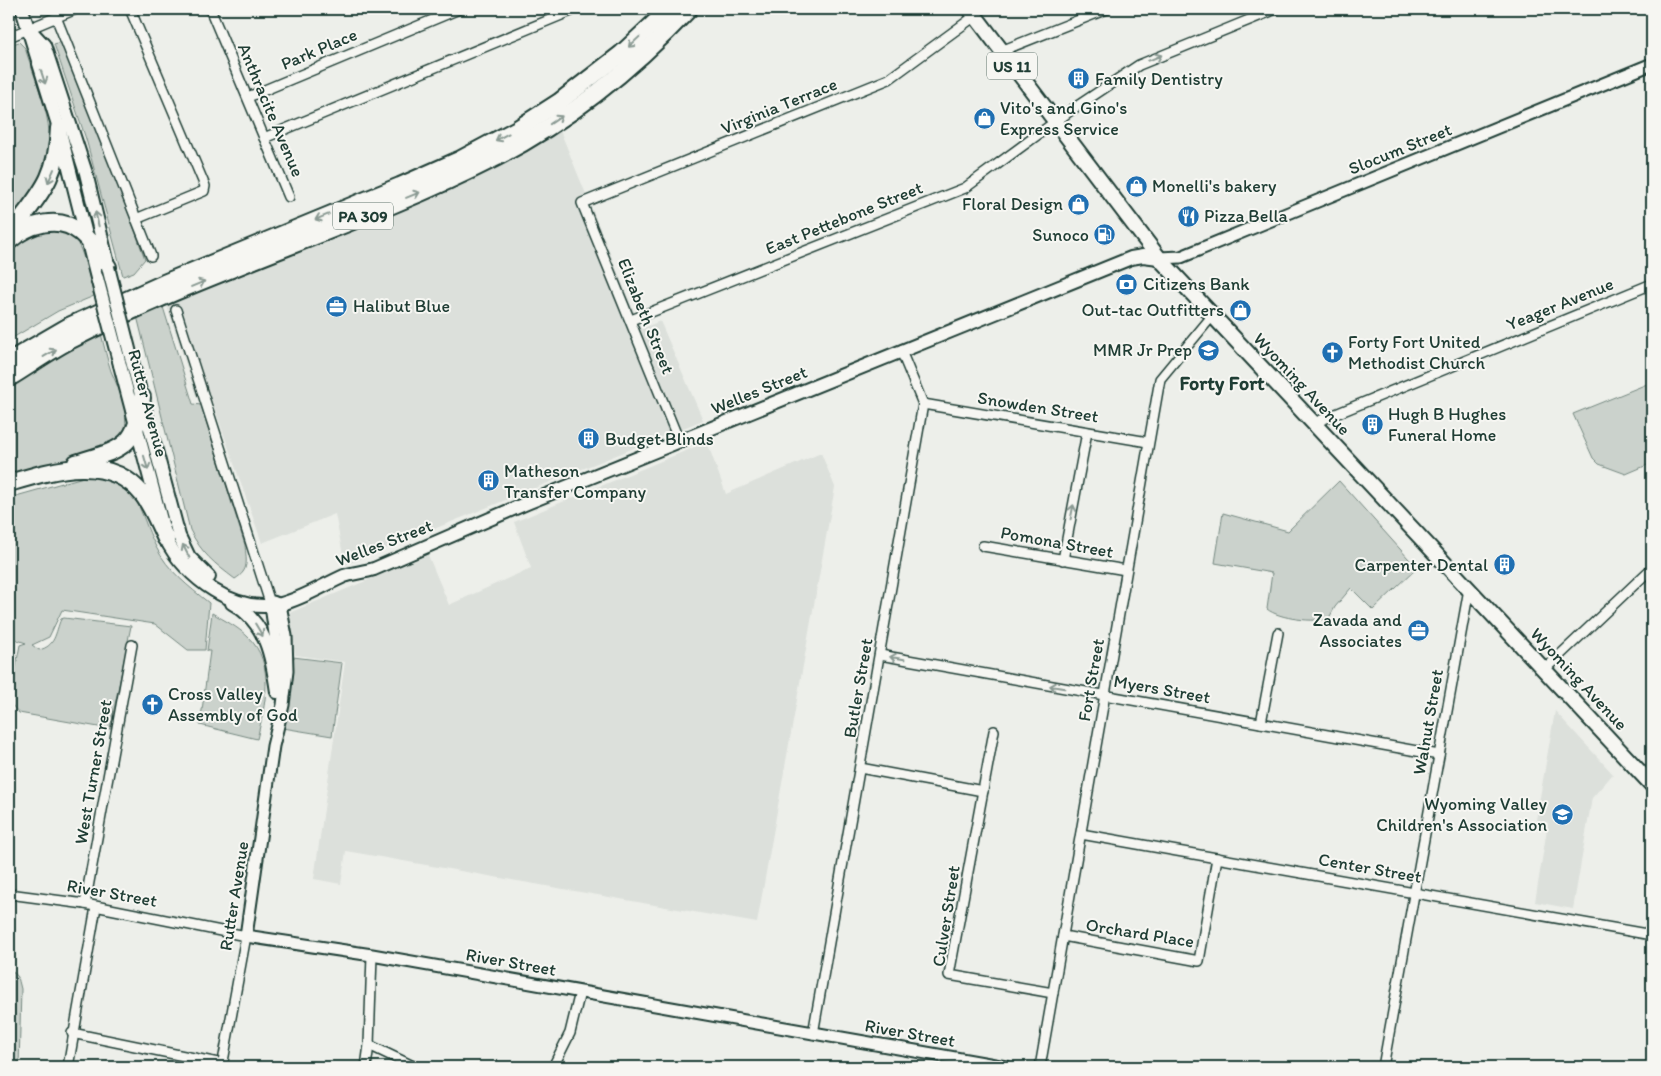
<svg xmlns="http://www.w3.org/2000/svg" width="1661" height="1076" viewBox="0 0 1661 1076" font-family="Itim,sans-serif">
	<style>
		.built { fill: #dce0db }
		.green { fill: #cbd2cc; stroke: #758880 }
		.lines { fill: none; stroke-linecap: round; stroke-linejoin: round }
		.minor-casing { stroke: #1f3d34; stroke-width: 12 }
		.tertiary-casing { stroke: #1f3d34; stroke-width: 15 }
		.secondary-casing { stroke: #1f3d34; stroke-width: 16 }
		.primary-casing { stroke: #1f3d34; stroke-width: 18 }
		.motorway-casing { stroke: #1f3d34; stroke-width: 20 }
		.minor { stroke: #f6f6f2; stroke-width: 9 }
		.tertiary { stroke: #f6f6f2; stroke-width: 11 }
		.secondary { stroke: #f6f6f2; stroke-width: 12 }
		.primary { stroke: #f6f6f2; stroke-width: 14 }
		.motorway { stroke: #f6f6f2; stroke-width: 16 }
		.secondary-bridge-casing { stroke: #1f3d34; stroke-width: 16; stroke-linecap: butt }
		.secondary-bridge { stroke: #f6f6f2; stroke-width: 12 }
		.oneway { stroke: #8a9a93 }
		.labels { text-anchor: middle; stroke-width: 4; stroke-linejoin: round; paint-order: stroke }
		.shield { fill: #f6f6f2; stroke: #60746d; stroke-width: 1 }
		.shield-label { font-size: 16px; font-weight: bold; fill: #1f3d34 }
		.street-label { font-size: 18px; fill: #1f3d34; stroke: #f6f6f2 }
		.poi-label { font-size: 18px; fill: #1f3d34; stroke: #f6f6f2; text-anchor: start }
		.quarter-label { font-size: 20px; font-weight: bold; fill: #1f3d34; stroke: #f6f6f2 }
	</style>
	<rect width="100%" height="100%" fill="#edefea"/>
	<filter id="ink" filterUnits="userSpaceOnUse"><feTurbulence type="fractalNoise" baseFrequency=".02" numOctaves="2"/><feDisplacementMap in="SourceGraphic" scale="10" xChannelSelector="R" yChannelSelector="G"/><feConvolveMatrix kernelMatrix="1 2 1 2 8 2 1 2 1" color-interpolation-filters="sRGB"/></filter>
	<g filter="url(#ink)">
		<g class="built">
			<polygon points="559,128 641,329 660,321 703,420 345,565 335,514 262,543 212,401 196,396 167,306 389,214"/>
			<polygon points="707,442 726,494 821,453 835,487 757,923 346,851 341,884 314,879 345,662 295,655 289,613 428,555 449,605 531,568 514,522"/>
			<polygon points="1555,711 1613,774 1592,798 1573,909 1535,902 1548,823 1536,820"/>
		</g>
		<g class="green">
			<path d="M19 42 25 48C38 90 65 141 38 184 30 198 19 211 9 225V45Z"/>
			<polygon points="61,42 103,142 145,259 134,272 123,276 86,139 54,44"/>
			<path d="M51 229C58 231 65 231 71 235 83 243 90 282 94 296L58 311 9 340V254C22 240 33 235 51 229Z"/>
			<path d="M163 307 193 404 201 405 245 545C246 560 250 570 235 579 215 564 201 553 190 530L137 316Z"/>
			<path d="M101 333C104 346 107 359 111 371 120 392 128 408 125 431 95 460 48 463 9 476V383L61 352Z"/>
			<polygon points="1647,384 1652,396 1652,463 1626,474 1599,464 1593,458 1573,414"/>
			<path d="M87 476C142 482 136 507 156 547 168 571 188 586 209 603L205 650H188L155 624 62 610 49 637 32 645 39 650C56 646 55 633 61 619L64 618 131 626 110 729 19 713 9 702 20 645 26 643 9 637V498Z"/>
			<path d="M1339 481 1417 568 1373 610 1351 588 1335 607 1329 618C1316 623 1279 619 1267 609L1272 573 1215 563 1223 513 1288 531Z"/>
			<path d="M212 613C224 620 238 627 248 637 276 664 265 705 257 739L200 725 210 651H207Z"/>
			<polygon points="293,657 342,663 332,736 283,728"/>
			<polygon points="9,967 18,977 21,989 19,1067 9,1067"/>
		</g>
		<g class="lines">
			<defs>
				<g id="minor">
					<polyline points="130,9 205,186 204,191 136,219"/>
					<polyline points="210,9 289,197"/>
					<polyline points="56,17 151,256"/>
					<polyline points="9,37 76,9"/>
					<polyline points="1001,51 1107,9"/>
					<polyline points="248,97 459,9"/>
					<polyline points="264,138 576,9"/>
					<polyline points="176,310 271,606"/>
					<polyline points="631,320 965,188 1070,111 1139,65 1276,9"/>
					<polyline points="923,404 1148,442"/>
					<polyline points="1314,423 1652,284"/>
					<polyline points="679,441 582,203 889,79 975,16"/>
					<polyline points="983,546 1126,570"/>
					<polyline points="1063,560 1087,432"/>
					<polyline points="880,655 1439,755"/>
					<polyline points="1544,670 1652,568"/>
					<polyline points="1261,723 1278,633"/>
					<polyline points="994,731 949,975 1053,993"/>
					<polyline points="860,768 983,791"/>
					<polyline points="1081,834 1652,935"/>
					<polyline points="9,894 85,904 246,936 222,1067"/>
					<polyline points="85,904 132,645"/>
					<polyline points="1063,936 1199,961 1217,858"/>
					<polyline points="72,1033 223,1064"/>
					<polyline points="813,1034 923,404 901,351"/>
					<polyline points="369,1045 415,1067"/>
					<polyline points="68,1067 96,907"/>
					<polyline points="366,1067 369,1045 372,955"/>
					<polyline points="553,1067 570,1033 580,992"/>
					<polyline points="1040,1067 1160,379 1213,315"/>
					<polyline points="1383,1067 1469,589"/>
				</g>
				<g id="tertiary">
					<polyline points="1159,258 1181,257 1652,64"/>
					<polyline points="273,602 280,605 286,636 287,671 283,705 273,746 246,936 372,955 1006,1067"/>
					<polyline points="271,606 277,648 278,675"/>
				</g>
				<g id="secondary">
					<polyline points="22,9 59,128 97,278"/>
					<polyline points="30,30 44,45 86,173 107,260"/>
					<polyline points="132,361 179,536 189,557 209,577"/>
					<path d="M120 365 166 539C185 578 236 615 281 604 302 599 324 585 344 576 353 573 364 572 374 569L527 503 1131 258 1143 256 1159 258"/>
					<path d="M232 603C266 622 272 656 277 692"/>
				</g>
				<polyline id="primary" points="970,9 1159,258 1652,785"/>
				<g id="motorway">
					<path d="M10 234C39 194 57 181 59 128"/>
					<path d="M9 241C28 224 59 214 81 233 92 242 100 255 108 267"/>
					<polyline points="9,361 71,325 164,283 400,186 459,160 517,129 559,102 621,54 669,9"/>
					<path d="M9 378C29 366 48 352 69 341 207 270 359 227 497 157 569 120 634 67 689 9"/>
					<path d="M76 463C121 449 137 448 142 397"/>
					<path d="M9 483C53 470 109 452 143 495 153 508 159 525 166 539"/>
				</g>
			</defs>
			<use href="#minor" class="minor-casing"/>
			<use href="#tertiary" class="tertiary-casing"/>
			<use href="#secondary" class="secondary-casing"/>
			<use href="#primary" class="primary-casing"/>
			<use href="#motorway" class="motorway-casing"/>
			<use href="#minor" class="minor"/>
			<use href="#tertiary" class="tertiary"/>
			<use href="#secondary" class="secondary"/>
			<use href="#primary" class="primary"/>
			<use href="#motorway" class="motorway"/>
			<defs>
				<g id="secondary-bridge">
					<polyline points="108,267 132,361"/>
					<polyline points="97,278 120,365"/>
				</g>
			</defs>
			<use href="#secondary-bridge" class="secondary-bridge-casing"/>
			<use href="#secondary-bridge" class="secondary-bridge"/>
		</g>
		<defs><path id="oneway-shaft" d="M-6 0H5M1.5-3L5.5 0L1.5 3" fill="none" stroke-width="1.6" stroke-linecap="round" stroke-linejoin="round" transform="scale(1.25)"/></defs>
		<g class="oneway">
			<use href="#oneway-shaft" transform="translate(634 42) rotate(137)"/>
			<use href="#oneway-shaft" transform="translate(1155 58) rotate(-23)"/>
			<use href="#oneway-shaft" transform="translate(43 77) rotate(72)"/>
			<use href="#oneway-shaft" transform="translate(556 120) rotate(-34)"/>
			<use href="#oneway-shaft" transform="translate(502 137) rotate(152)"/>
			<use href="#oneway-shaft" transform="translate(51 176) rotate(114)"/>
			<use href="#oneway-shaft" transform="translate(413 195) rotate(-22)"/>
			<use href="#oneway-shaft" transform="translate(322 217) rotate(158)"/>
			<use href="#oneway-shaft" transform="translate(97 219) rotate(-103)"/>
			<use href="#oneway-shaft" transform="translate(198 284) rotate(-23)"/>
			<use href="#oneway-shaft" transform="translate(50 353) rotate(-31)"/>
			<use href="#oneway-shaft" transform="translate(146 463) rotate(74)"/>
			<use href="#oneway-shaft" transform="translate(1072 512) rotate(-79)"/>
			<use href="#oneway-shaft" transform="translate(186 551) rotate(-117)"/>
			<use href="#oneway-shaft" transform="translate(259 630) rotate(59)"/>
			<use href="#oneway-shaft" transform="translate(897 658) rotate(-170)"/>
			<use href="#oneway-shaft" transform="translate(1057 687) rotate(-170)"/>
		</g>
	</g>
	<defs>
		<symbol id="building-disc" viewBox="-11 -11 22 22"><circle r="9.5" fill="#1f6fb2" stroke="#f6f6f2"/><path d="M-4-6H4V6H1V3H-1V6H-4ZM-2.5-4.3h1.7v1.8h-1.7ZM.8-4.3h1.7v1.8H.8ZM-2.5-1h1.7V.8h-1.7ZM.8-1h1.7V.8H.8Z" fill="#fff"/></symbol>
		<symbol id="shop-disc" viewBox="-11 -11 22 22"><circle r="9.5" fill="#1f6fb2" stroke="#f6f6f2"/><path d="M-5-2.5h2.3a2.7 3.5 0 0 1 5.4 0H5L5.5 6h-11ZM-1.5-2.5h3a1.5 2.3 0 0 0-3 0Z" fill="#fff"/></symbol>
		<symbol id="restaurant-disc" viewBox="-11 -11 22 22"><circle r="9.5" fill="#1f6fb2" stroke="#f6f6f2"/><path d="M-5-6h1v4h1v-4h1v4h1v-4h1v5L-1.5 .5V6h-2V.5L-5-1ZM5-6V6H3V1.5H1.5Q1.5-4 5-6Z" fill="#fff"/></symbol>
		<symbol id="fuel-disc" viewBox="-11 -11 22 22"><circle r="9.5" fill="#1f6fb2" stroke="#f6f6f2"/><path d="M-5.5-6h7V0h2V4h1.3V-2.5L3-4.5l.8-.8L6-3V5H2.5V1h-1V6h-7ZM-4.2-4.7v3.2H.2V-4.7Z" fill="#fff"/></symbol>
		<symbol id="bank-disc" viewBox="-11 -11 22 22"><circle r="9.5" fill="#1f6fb2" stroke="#f6f6f2"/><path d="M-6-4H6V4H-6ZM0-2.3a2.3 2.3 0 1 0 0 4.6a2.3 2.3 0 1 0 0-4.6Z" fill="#fff"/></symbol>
		<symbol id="office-disc" viewBox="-11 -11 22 22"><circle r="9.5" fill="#1f6fb2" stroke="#f6f6f2"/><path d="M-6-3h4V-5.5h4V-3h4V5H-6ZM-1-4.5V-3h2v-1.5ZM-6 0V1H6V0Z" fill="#fff"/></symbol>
		<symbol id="school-disc" viewBox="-11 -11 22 22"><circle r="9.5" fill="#1f6fb2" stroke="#f6f6f2"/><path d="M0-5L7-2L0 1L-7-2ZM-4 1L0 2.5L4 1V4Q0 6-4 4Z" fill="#fff"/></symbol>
		<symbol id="church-disc" viewBox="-11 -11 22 22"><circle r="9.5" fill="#1f6fb2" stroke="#f6f6f2"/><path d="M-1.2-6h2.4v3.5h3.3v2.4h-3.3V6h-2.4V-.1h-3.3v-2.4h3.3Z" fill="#fff"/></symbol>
	</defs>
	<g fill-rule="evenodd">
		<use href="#building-disc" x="1066" y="66" width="25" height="25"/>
		<use href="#shop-disc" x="972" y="106" width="25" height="25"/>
		<use href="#shop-disc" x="1124" y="174" width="25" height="25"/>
		<use href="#shop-disc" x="1066" y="192" width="25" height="25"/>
		<use href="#restaurant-disc" x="1176" y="204" width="25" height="25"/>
		<use href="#fuel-disc" x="1092" y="222" width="25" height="25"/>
		<use href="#bank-disc" x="1114" y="272" width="25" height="25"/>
		<use href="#office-disc" x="324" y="294" width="25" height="25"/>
		<use href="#shop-disc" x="1228" y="298" width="25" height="25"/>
		<use href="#school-disc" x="1196" y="338" width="25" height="25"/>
		<use href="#church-disc" x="1320" y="340" width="25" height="25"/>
		<use href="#building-disc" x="1360" y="412" width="25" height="25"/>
		<use href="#building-disc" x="576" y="426" width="25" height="25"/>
		<use href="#building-disc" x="476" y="468" width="25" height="25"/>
		<use href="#building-disc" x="1492" y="552" width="25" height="25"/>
		<use href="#office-disc" x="1406" y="618" width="25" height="25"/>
		<use href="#church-disc" x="140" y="692" width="25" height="25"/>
		<use href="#school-disc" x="1550" y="802" width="25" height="25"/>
	</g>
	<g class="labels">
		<g class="shield">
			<rect x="987" y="52.5" width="50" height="27" rx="4"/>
			<rect x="333" y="202.5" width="60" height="27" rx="4"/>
		</g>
		<g class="shield-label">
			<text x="1012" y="72">US 11</text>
			<text x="363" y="222">PA 309</text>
		</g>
		<g class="street-label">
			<text transform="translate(319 49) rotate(-23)" y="6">Park Place</text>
			<text transform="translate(779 106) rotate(-22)" y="6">Virginia Terrace</text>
			<text transform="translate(271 110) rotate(67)" y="6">Anthracite Avenue</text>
			<text transform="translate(1400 149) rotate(-22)" y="6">Slocum Street</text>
			<text transform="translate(844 218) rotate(-22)" y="6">East Pettebone Street</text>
			<text transform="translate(1560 304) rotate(-22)" y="6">Yeager Avenue</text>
			<text transform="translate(646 316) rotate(68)" y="6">Elizabeth Street</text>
			<text transform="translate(1302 384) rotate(47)" y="6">Wyoming Avenue</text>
			<text transform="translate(759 390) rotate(-22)" y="6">Welles Street</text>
			<text transform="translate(148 403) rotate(75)" y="6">Rutter Avenue</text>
			<text transform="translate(1038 407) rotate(9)" y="6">Snowden Street</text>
			<text transform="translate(1057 542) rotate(10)" y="6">Pomona Street</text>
			<text transform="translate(384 543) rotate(-21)" y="6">Welles Street</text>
			<text transform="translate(1579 679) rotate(47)" y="6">Wyoming Avenue</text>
			<text transform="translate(1091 680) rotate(-80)" y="6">Fort Street</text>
			<text transform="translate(858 688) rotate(-80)" y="6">Butler Street</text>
			<text transform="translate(1162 689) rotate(10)" y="6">Myers Street</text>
			<text transform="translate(1428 722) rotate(-80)" y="6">Walnut Street</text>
			<text transform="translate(93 772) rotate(-80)" y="6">West Turner Street</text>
			<text transform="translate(1370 868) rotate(10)" y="6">Center Street</text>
			<text transform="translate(112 893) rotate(10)" y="6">River Street</text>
			<text transform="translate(234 896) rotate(-81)" y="6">Rutter Avenue</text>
			<text transform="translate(946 916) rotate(-81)" y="6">Culver Street</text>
			<text transform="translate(1140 933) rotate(9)" y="6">Orchard Place</text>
			<text transform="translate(511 962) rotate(10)" y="6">River Street</text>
			<text transform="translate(910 1033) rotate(10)" y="6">River Street</text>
		</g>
		<g class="poi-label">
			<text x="1095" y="85">Family Dentistry</text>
			<text x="1000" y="114">Vito's and Gino's<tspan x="1000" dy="21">Express Service</tspan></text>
			<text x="1152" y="192">Monelli's bakery</text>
			<text x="1063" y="210" text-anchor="end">Floral Design</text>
			<text x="1204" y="222">Pizza Bella</text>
			<text x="1089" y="241" text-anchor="end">Sunoco</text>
			<text x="1143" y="290">Citizens Bank</text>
			<text x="353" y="312">Halibut Blue</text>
			<text x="1224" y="316" text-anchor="end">Out-tac Outfitters</text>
			<text x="1348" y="348">Forty Fort United<tspan x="1348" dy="21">Methodist Church</tspan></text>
			<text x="1192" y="356" text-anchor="end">MMR Jr Prep</text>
			<text x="1388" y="420">Hugh B Hughes<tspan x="1388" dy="21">Funeral Home</tspan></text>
			<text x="605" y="445">Budget Blinds</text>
			<text x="504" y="477">Matheson<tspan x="504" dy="21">Transfer Company</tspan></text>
			<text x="1488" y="571" text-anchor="end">Carpenter Dental</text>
			<text x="1402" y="626" text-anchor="end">Zavada and<tspan x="1402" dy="21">Associates</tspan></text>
			<text x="168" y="700">Cross Valley<tspan x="168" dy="21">Assembly of God</tspan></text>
			<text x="1547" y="810" text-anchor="end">Wyoming Valley<tspan x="1547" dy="21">Children's Association</tspan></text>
		</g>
		<g class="quarter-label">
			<text x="1222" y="390">Forty Fort</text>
		</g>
	</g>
	<rect width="1661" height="1076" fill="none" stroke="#f6f6f2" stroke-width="30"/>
	<rect x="15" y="15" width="1631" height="1046" fill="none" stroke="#1f3d34" stroke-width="2" filter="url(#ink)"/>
</svg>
